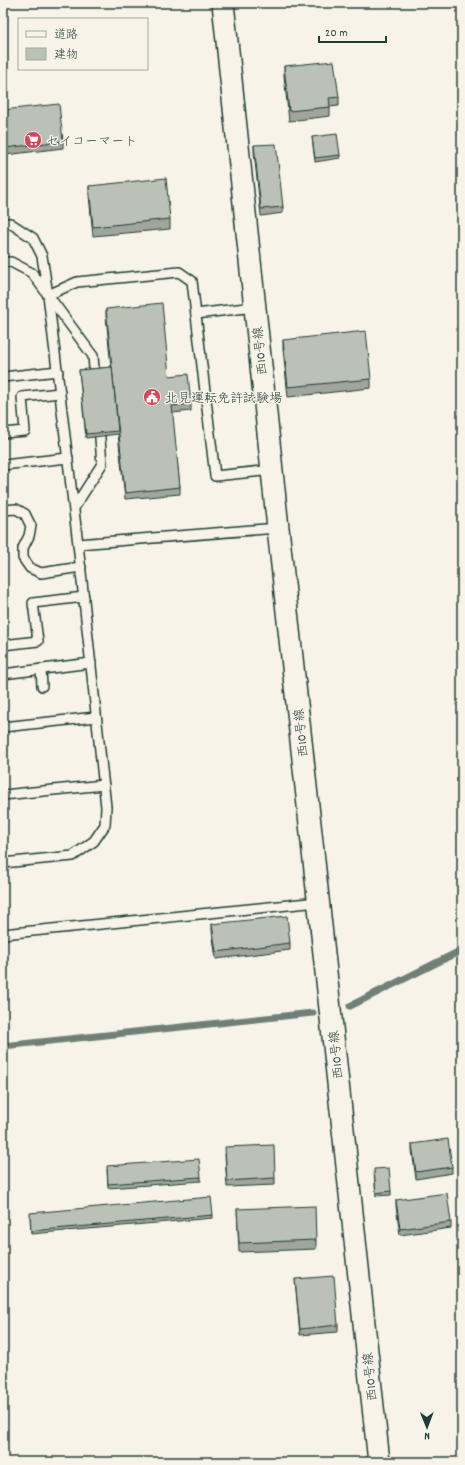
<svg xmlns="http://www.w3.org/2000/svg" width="465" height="1465" viewBox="0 0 465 1465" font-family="Dekko,'Klee One',sans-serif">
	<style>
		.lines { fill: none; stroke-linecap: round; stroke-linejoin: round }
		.stream { stroke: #6f8077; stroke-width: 7 }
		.service-casing { stroke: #1f3d34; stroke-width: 12 }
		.tertiary-casing { stroke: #1f3d34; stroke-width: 24 }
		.service { stroke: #f7f3e8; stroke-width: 9 }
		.tertiary { stroke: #f7f3e8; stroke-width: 21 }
		.wall { fill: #a1a69d; stroke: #1f3d34 }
		.building { fill: #bbc1b6; stroke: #1f3d34 }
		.labels { text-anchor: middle; stroke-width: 3; stroke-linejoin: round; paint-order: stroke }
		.poi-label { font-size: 13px; fill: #1f3d34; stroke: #f7f3e8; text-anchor: start }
		.street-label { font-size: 13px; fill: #1f3d34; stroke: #f7f3e8 }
	</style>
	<rect width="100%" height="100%" fill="#f7f3e8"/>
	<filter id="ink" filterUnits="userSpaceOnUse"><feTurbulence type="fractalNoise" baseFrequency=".025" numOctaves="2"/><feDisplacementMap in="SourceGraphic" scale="8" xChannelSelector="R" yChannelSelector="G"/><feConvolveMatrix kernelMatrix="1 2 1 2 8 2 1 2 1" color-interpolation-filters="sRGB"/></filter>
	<g filter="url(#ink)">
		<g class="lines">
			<g class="stream">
				<polyline points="350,1006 462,950"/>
				<polyline points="3,1046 313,1013"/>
			</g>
			<defs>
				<g id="service">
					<polyline points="3,223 10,223 33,238 42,256 48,295 93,356 95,381"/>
					<polyline points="3,262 11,262 32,273 48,295 78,544 106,807 105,825 94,841 73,856 3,863"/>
					<polyline points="48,295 77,282 179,272 192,281 215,476 272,470"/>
					<polyline points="196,314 254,307"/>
					<polyline points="3,377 58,371"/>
					<polyline points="3,433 25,431 22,397 60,393"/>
					<polyline points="3,465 68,458"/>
					<polyline points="74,508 102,464 99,426"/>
					<polyline points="3,510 16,509 25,514 31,526 29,536 23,548 23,558 30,568 41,573 81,567"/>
					<polyline points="78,544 278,528"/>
					<polyline points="3,645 38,641 33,603 84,597"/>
					<polyline points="41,669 42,686"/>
					<polyline points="3,674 91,663"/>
					<polyline points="3,727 96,717"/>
					<polyline points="3,795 104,785"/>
					<polyline points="3,934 318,902"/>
				</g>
				<polyline id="tertiary" points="223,3 278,528 379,1462"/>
			</defs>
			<use href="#service" class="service-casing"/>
			<use href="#tertiary" class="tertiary-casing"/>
			<use href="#service" class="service"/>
			<use href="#tertiary" class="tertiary"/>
		</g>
		<g class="wall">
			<polygon points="284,66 339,97 339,106 330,107 330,116 289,121 284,76"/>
			<polygon points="3,110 63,141 63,148 5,155 3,132"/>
			<polygon points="312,137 340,155 340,158 315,162"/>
			<polygon points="254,145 283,207 283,213 261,216 254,152"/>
			<polygon points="89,186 170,219 170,229 93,236 89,195"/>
			<polygon points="106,309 169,376 191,404 191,411 172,413 180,487 180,494 125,499 118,434 86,438 79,370 111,367 106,316"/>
			<polygon points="283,340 371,379 371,388 288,397 283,349"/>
			<polygon points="212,924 290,943 290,950 216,959 212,931"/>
			<polygon points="412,1144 452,1167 452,1173 416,1179 412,1150"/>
			<polygon points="225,1154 275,1178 275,1185 227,1187"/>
			<polygon points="107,1169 201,1177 201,1181 108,1188"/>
			<polygon points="374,1172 391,1191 391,1195 376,1196"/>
			<polygon points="396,1200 451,1222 451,1228 400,1235 396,1206"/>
			<polygon points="237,1209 316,1240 316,1249 239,1252"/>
			<polygon points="213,1215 213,1218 31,1234 30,1216"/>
			<polygon points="295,1279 338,1325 338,1332 300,1335"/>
		</g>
		<g class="building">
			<polygon points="334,61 339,97 329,98 330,107 289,111 284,66"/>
			<polygon points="59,104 63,141 5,148 3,125 3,110"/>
			<polygon points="337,134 340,155 315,158 312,137"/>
			<polygon points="276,144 283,207 261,209 254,145"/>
			<polygon points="166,178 170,219 93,227 89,186"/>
			<polygon points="162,303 169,376 188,374 191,404 172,406 180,487 125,493 106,309"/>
			<polygon points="366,331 371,379 288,387 283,340"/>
			<polygon points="112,367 118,431 86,434 79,370"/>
			<polygon points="287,916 290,943 216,952 212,924"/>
			<polygon points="448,1139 452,1167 416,1172 412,1144"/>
			<polygon points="274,1145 275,1178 227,1181 225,1147"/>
			<polygon points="199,1159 201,1177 108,1184 107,1166"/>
			<polygon points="389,1168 391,1191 376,1193 374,1169"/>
			<polygon points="447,1193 451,1222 400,1229 396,1200"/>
			<polygon points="211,1197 213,1215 31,1231 30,1213"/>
			<polygon points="315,1206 316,1240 239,1243 237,1209"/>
			<polygon points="334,1276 338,1325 300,1329 295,1279"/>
		</g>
	</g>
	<defs>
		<symbol id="supermarket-disc" viewBox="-11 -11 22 22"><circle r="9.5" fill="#d1495b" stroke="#f7f3e8"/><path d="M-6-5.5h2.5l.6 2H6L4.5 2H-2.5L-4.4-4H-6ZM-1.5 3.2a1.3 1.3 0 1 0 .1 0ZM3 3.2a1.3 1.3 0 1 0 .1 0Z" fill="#fff"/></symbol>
		<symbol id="civic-disc" viewBox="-11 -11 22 22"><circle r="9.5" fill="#d1495b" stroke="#f7f3e8"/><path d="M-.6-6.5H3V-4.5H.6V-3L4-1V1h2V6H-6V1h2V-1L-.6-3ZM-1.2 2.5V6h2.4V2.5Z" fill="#fff"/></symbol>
	</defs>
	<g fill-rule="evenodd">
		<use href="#supermarket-disc" x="23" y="130" width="20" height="20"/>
		<use href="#civic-disc" x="142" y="387" width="20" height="20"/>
	</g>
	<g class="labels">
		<g class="poi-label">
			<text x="46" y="145">セイコーマート</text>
			<text x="165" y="402">北見運転免許試験場</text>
		</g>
		<g class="street-label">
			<text transform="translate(259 351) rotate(-96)" y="5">西10号線</text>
			<text transform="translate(300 733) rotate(-96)" y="5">西10号線</text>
			<text transform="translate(335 1055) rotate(-96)" y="5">西10号線</text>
			<text transform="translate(369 1377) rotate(-96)" y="5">西10号線</text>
		</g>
	</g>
	<rect width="465" height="1465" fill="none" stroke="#f7f3e8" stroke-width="16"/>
	<rect x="8" y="8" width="449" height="1449" fill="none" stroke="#1f3d34" stroke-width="1.5" filter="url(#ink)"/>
	<rect x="18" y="18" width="130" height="52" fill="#f7f3e8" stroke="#a1aaa0"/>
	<rect x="26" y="31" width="20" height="6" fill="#f7f3e8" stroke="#a1aaa0"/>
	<text x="54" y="38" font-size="12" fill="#1f3d34">道路</text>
	<rect x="26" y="48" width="20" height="12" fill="#bbc1b6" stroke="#a1aaa0"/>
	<text x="54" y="58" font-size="12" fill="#1f3d34">建物</text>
	<g transform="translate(427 1427) rotate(179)" stroke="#f7f3e8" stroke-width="3" paint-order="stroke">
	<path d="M0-3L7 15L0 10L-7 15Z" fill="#1f3d34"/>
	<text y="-6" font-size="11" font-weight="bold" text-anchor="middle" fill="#1f3d34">N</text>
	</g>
	<path d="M319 36v6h67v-6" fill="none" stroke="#1f3d34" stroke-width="2"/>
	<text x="325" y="36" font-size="12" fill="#1f3d34" stroke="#f7f3e8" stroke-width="3" paint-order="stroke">20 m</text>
</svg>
